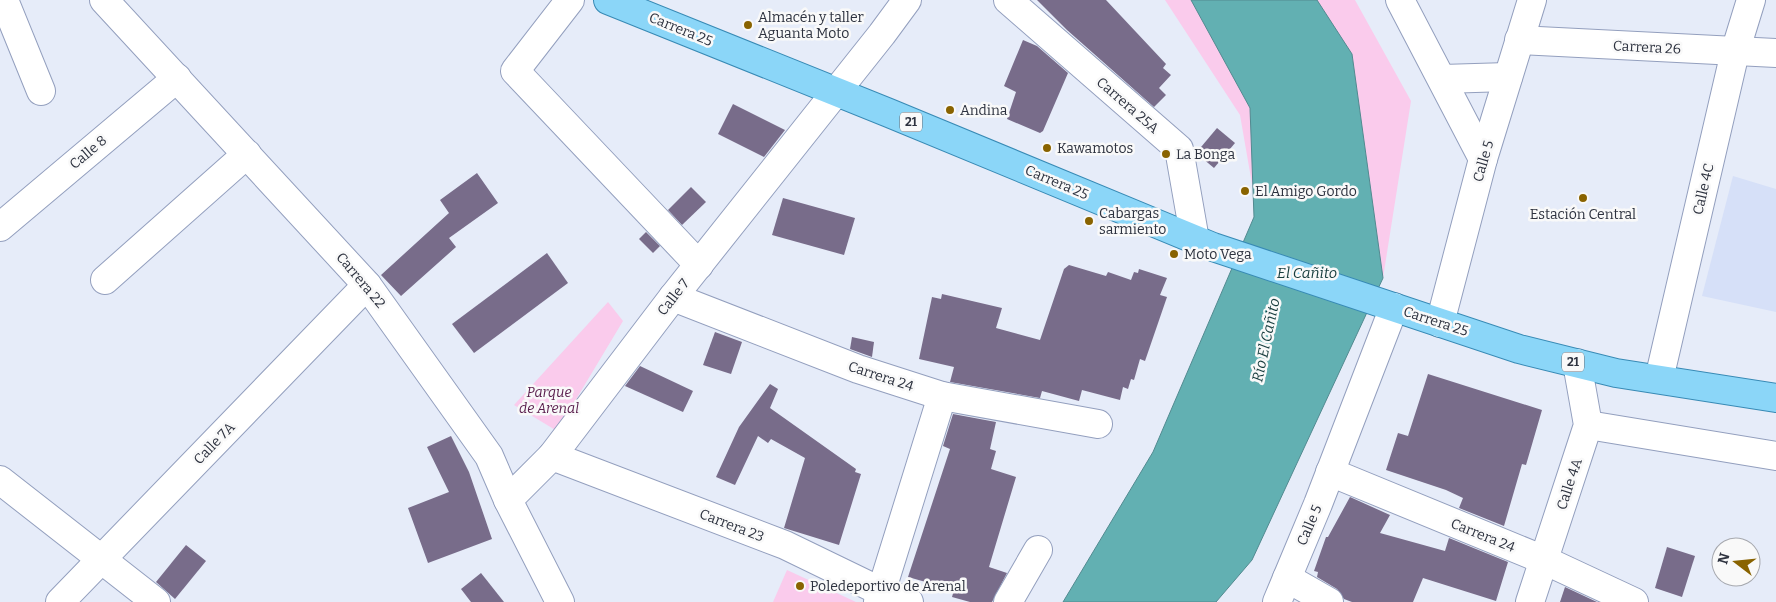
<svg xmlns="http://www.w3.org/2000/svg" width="1776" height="602" viewBox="0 0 1776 602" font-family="Bitter,serif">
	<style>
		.built { fill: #d6e0f8 }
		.green { fill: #facbec }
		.water { fill: #62b0b2; stroke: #528a90 }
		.building { fill: #786c8a }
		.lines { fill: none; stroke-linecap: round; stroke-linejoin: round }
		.minor-casing { stroke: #939fbe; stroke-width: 30 }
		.primary-casing { stroke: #388ab5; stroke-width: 30 }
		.minor { stroke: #fff; stroke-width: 28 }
		.primary { stroke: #8bd6f8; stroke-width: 28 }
		.poi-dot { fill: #896300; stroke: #f9f9f9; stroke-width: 2 }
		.labels { text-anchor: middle; stroke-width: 5; stroke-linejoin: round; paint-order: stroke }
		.shield { fill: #f9f9f9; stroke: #6a6e77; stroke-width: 1 }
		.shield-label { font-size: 12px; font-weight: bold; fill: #2d323f }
		.poi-label { font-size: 14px; fill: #2d323f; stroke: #f9f9f9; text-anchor: start }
		.street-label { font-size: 14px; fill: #2d323f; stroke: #f9f9f9 }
		.park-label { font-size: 14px; font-style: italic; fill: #5a1e4d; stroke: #f9f9f9 }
		.water-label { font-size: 15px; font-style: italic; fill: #173d3e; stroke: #f9f9f9 }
	</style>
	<rect width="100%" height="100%" fill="#e6ecf9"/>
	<polygon class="built" points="1733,176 1776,189 1776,312 1702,296"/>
	<g class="green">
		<polygon points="1165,0 1355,0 1411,101 1383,278 1260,230 1240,115"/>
		<polygon points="608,302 623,321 557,431 514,405"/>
		<polygon points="787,570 856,602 773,602"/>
	</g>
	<polygon class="water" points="1191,0 1317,0 1352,54 1383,278 1252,560 1216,602 1063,602 1153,452 1254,217 1250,108"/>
	<g class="building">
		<polygon points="1037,0 1106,0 1166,64 1163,68 1171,75 1159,88 1166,95 1154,107 1067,30"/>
		<polygon points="1023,40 1037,46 1068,73 1043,131 1040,133 1007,119 1016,92 1004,86"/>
		<polygon points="733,104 785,130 764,157 718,134"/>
		<polygon points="1217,128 1235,143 1214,168 1196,153"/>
		<polygon points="477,173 498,203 449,238 456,247 401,296 381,275 449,213 440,200"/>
		<polygon points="691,187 706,202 682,225 668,210"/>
		<polygon points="783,198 855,218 844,255 772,235"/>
		<polygon points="646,232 660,246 653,253 639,239"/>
		<polygon points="547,253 568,283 474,353 452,324"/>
		<polygon points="1069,265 1106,276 1108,272 1131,280 1134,272 1138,273 1139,269 1167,278 1160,295 1167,297 1145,361 1140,359 1134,380 1131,379 1128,389 1123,387 1120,400 1082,390 1079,401 1042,391 1040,398 950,382 954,367 919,359 932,297 941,299 942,294 1002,308 996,328 1040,340 1064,269"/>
		<polygon points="715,332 742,342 731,374 703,365"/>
		<polygon points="852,337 874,342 872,357 850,349"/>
		<polygon points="640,366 693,391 683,412 625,386"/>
		<polygon points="1428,374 1542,410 1526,465 1522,464 1504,526 1459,508 1463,498 1446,490 1386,470 1398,433 1408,436"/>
		<polygon points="770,384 778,389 770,408 856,469 855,472 861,474 839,545 784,528 805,458 771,439 768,443 758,436 735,485 716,477 739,427"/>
		<polygon points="953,414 996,422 990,449 996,451 991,469 1016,477 989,567 1007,573 992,602 970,602 952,597 954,590 908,577 950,449 943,446"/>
		<polygon points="451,436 469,472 492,539 428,563 408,508 449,492 427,447"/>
		<polygon points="1350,497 1390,515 1380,533 1445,551 1449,538 1508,562 1496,601 1423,578 1413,602 1352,602 1344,599 1337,589 1317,577 1318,572 1314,571 1326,537 1328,537"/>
		<polygon points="186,545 206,561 175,599 156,582"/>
		<polygon points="1667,547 1695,556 1682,597 1655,588"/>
		<polygon points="481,573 504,602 471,602 461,589"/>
		<polygon points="1565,587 1597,602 1560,602"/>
	</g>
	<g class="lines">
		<defs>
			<g id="minor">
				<polyline points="4,0 41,91"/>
				<polyline points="104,0 367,285 489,456 508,500 560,602"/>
				<polyline points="570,0 515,71 699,265"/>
				<polyline points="1008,0 1179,149 1195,240"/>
				<polyline points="1400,0 1483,159"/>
				<polyline points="1519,40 1776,53"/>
				<polyline points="1442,79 1508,77"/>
				<polyline points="0,227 177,78"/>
				<polyline points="105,280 247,154"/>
				<polyline points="673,297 858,369 942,396 1098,424"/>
				<polyline points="1440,323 1483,159 1532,0"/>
				<polyline points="1659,379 1735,52 1751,0"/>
				<polyline points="1588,425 1776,456"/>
				<polyline points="552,456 785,545 882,592 909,602"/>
				<polyline points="1330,472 1544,560 1634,602"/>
				<polyline points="0,480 156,602"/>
				<polyline points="508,500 552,456 673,297 882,34 907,0"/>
				<polyline points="1287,578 1329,602"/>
				<polyline points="60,602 367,285"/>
				<polyline points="878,602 942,396"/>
				<polyline points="1008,602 1038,550"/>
				<polyline points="1277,602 1318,504 1394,307"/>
				<polyline points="1530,602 1588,425 1577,363"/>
			</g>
			<polyline id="primary" points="608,0 889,113 1213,247 1519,349 1616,373 1776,398"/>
		</defs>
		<use href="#minor" class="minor-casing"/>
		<use href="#primary" class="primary-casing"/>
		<use href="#minor" class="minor"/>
		<use href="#primary" class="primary"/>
	</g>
	<g class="poi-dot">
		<circle cx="748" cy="25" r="5"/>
		<circle cx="950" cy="110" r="5"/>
		<circle cx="1047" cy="148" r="5"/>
		<circle cx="1166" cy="154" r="5"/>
		<circle cx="1245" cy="191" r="5"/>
		<circle cx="1583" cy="198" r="5"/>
		<circle cx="1089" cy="221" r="5"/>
		<circle cx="1174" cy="254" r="5"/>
		<circle cx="800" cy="586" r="5"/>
	</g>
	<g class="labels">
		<g class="shield">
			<rect x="900" y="112.5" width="22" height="19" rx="4"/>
			<rect x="1562" y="352.5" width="22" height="19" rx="4"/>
		</g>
		<g class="shield-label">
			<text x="911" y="126">21</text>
			<text x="1573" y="366">21</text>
		</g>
		<g class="poi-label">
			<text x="758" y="22">Almacén y taller<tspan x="758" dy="16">Aguanta Moto</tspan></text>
			<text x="960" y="115">Andina</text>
			<text x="1057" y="153">Kawamotos</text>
			<text x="1176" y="159">La Bonga</text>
			<text x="1255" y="196">El Amigo Gordo</text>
			<text x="1099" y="218">Cabargas<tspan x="1099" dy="16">sarmiento</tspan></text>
			<text x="1583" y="219" text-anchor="middle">Estación Central</text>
			<text x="1184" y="259">Moto Vega</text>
			<text x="810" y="591">Poledeportivo de Arenal</text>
		</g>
		<g class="street-label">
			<text transform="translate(681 29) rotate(22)" y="5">Carrera 25</text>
			<text transform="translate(1647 47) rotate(3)" y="5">Carrera 26</text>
			<text transform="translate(1128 105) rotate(41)" y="5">Carrera 25A</text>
			<text transform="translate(88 152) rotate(-40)" y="5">Calle 8</text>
			<text transform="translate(1483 161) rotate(-74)" y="5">Calle 5</text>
			<text transform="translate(1057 182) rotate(23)" y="5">Carrera 25</text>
			<text transform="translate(1703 189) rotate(-77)" y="5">Calle 4C</text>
			<text transform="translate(361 280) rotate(50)" y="5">Carrera 22</text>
			<text transform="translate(673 297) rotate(-52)" y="5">Calle 7</text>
			<text transform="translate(1436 321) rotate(18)" y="5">Carrera 25</text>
			<text transform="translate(881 376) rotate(18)" y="5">Carrera 24</text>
			<text transform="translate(214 443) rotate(-46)" y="5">Calle 7A</text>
			<text transform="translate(1569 484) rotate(-72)" y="5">Calle 4A</text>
			<text transform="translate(732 525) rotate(21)" y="5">Carrera 23</text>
			<text transform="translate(1309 525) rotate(-67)" y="5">Calle 5</text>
			<text transform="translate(1483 535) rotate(22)" y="5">Carrera 24</text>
		</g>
		<g class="park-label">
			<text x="549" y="397">Parque<tspan x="549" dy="16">de Arenal</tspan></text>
		</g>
		<g class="water-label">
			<text x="1307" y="278">El Cañito</text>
			<text transform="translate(1266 340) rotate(-78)" y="5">Río El Cañito</text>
		</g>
	</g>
	<g transform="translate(1736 562) rotate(286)"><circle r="24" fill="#f9f9f9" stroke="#a7a9af"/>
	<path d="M0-4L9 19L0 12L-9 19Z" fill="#896300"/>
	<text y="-8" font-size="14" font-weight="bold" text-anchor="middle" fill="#2d323f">N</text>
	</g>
</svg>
